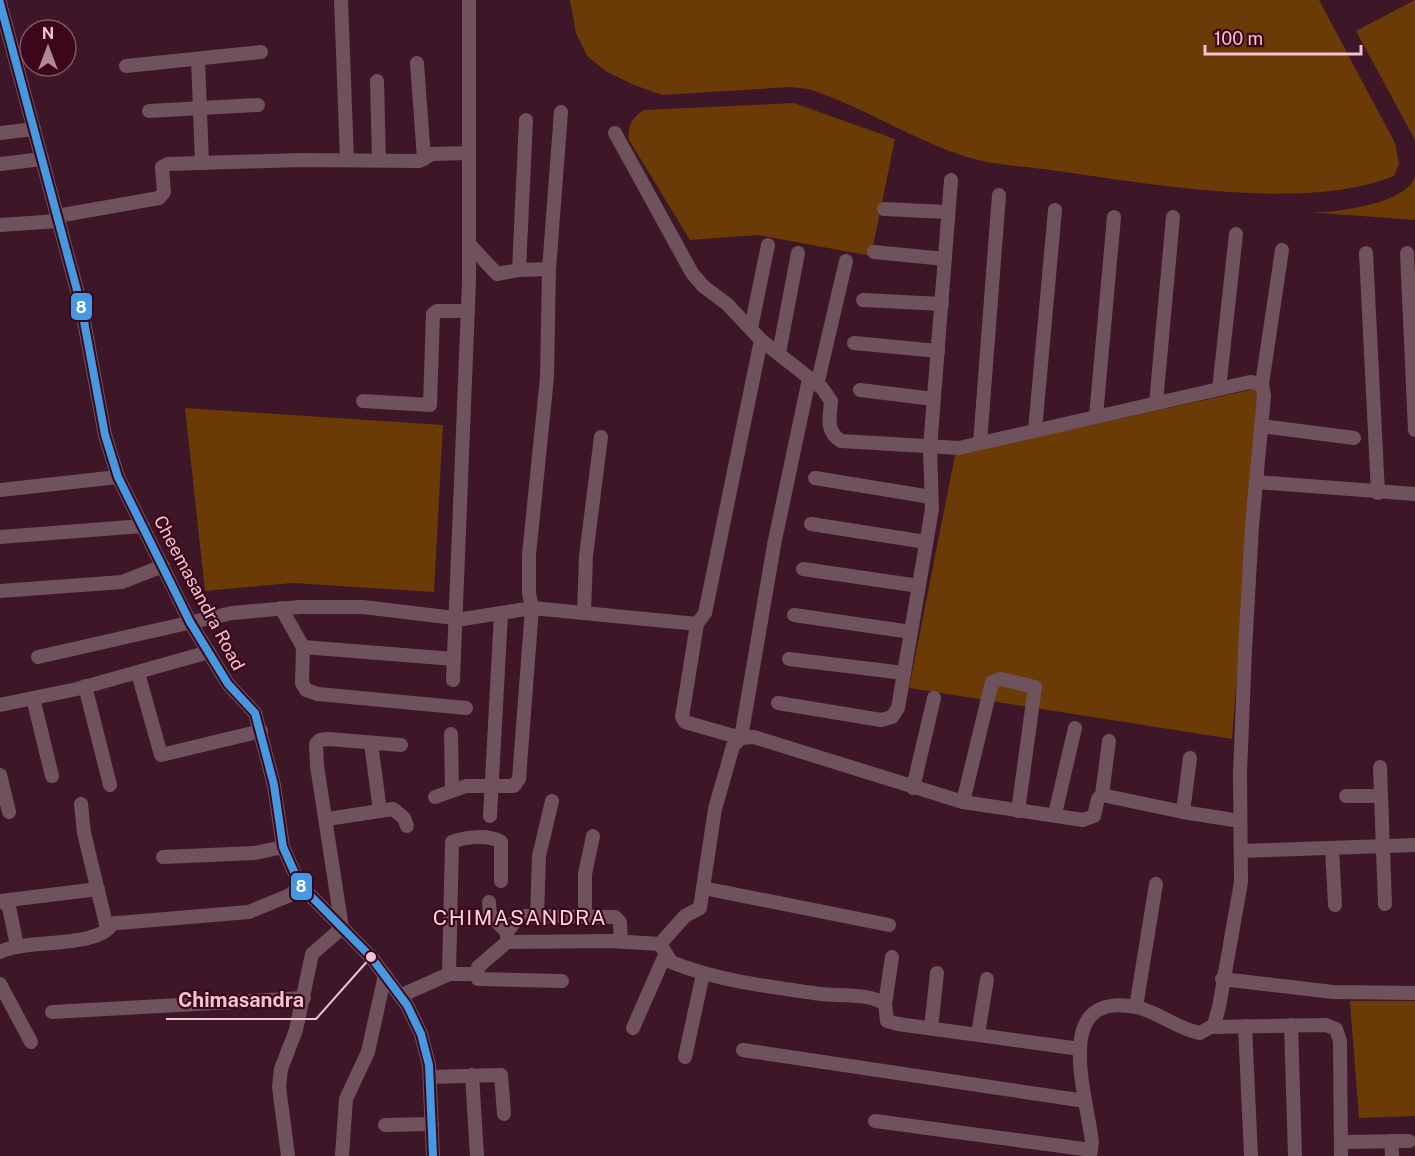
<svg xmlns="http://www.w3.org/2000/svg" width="1415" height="1156" viewBox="0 0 1415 1156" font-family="'Public Sans',sans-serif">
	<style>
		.green { fill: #6a3a07 }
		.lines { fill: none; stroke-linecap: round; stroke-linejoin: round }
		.minor { stroke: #6f525c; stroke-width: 14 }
		.bus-1-casing { stroke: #3d071b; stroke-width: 12 }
		.bus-1 { stroke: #4699e1; stroke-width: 8 }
		.labels { text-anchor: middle; stroke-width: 4.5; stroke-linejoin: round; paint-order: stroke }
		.street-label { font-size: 18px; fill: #f0c4ce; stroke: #3d071b }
		.quarter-label { font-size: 21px; letter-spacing: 1.5px; fill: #f6d2da; stroke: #3d071b }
		.leader { fill: none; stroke: #f0c4ce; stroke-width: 2 }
		.callout-dot { fill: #f0c4ce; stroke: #3d071b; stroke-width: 2 }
		.callout-label { font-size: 20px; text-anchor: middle; font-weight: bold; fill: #f0c4ce; stroke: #3d071b; stroke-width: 4.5; stroke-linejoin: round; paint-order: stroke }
		.line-badge { stroke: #3d071b; stroke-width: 2 }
		.badge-label { font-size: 16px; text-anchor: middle; font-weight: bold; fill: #fff }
	</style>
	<rect width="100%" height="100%" fill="#3d1627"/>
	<g class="green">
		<path d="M570 0H1319L1395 143 1399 164 1394 176C1306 212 1150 184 1057 171 1027 166 995 166 967 157 912 140 863 106 808 89L790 87 662 95 634 85 607 72 587 56 576 33Z"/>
		<polygon points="1415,0 1415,140 1356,31"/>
		<path d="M794 103 895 139 871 256 758 235 690 240 629 140C627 127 632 117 644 110Z"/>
		<path d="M1415 176V220L1307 212C1331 214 1408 204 1415 176Z"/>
		<polygon points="1259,388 1232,739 909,688 955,455"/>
		<polygon points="185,408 443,425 434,592 293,583 205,591"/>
		<polygon points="1350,1001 1415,1001 1415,1116 1359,1118"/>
	</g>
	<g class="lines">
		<g class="minor">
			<polyline points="341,0 347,160"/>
			<polyline points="0,3 81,305 105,435 118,477 190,622 228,684 255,713 274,785 283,847 300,885 371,957 407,1005 421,1034 429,1065 433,1156"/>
			<polyline points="198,59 202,163"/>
			<polyline points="417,63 424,159"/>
			<polyline points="126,66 261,52"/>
			<polyline points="377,81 379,160"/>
			<polyline points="149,111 258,105"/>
			<polyline points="0,133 34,129"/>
			<path d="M615 133 692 273 703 286 727 304 761 340 822 388 831 401C830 417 825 431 841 441L959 448 1250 382 1262 384 1264 396 1252 526 1245 650 1240 773 1241 882 1219 1007 1214 1025 1200 1033C1177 1029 1159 1012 1136 1007 1050 990 1087 1096 1092 1142L1090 1156"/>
			<polyline points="0,164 42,159"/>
			<polyline points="884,209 948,212"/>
			<polyline points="57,216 159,198 164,192 162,167 168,164 301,160 419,161 432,154 468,153"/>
			<polyline points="0,225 58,221"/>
			<polyline points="469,244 497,274 519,270 549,269"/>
			<polyline points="874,252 945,259"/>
			<polyline points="1366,253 1378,493"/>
			<polyline points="1407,253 1415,430"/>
			<polyline points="519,270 526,120"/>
			<polyline points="863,300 942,304"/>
			<polyline points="751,328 768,245"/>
			<polyline points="854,343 938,351"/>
			<polyline points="779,353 798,253"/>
			<polyline points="1262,384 1282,250"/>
			<polyline points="817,385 846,261"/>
			<polyline points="1219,389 1236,234"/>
			<polyline points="860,390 934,399"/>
			<polyline points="363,401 430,405 433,314 437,311 468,311"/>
			<polyline points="1156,403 1173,217"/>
			<polyline points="1096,416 1114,217"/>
			<polyline points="1261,426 1354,438"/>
			<polyline points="1035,430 1055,210"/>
			<polyline points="980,443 999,195"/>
			<polyline points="815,478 931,497"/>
			<polyline points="1256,482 1415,494"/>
			<polyline points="0,490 118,477"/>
			<polyline points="811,524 926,542"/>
			<polyline points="0,537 143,526"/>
			<polyline points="803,569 919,586"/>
			<polyline points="0,591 122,582 163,566"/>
			<polyline points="281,608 303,647 302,683 306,690 318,694 466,708"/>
			<polyline points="584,613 586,556 601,437"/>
			<polyline points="794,615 911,632"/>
			<polyline points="697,624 682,717 685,722 741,738 774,545 809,379"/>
			<polyline points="303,647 454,659"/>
			<polyline points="38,657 232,613 300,607 363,607 463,619 532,608 697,624 705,613 761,340"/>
			<polyline points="789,659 904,673"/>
			<polyline points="138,673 161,755 261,731"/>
			<polyline points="453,680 469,281 469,0"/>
			<polyline points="85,686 110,785"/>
			<polyline points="33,698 52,776"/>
			<polyline points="778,703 881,720 892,717 898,708 932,509 930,448 951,180"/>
			<polyline points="0,705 77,689 209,652"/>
			<polyline points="451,734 452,791"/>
			<polyline points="371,743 380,811"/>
			<polyline points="1380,767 1385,904"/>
			<polyline points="0,775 9,812"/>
			<polyline points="913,788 934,698"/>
			<polyline points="1102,795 1109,741"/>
			<polyline points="1346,796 1381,796"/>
			<polyline points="435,797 466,786 514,786 519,779 532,608 529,593 529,555 547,377 549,269 561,112"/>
			<polyline points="963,802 992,682 1001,679 1035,687 1018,811"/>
			<polyline points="81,804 84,833 106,924 249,912 290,895 300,885"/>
			<polyline points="1183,812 1190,758"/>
			<polyline points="1055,814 1075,728"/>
			<polyline points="490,816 501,614"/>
			<polyline points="327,819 393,809 404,818 407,826"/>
			<polyline points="1332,848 1335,905"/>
			<polyline points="1241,851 1415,845"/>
			<polyline points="163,857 255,853 283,847"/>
			<polyline points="703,888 889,925"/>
			<polyline points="0,901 98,889"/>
			<polyline points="2,901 9,907 17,946"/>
			<polyline points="489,902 490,915 507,932"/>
			<polyline points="537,916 539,856 552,801"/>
			<polyline points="585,917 585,874 593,836"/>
			<polyline points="342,928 317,766 316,744 320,740 329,739 401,745"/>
			<polyline points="507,942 507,932 519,916 615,917 620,922 621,941"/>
			<polyline points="660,944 685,916 700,908 715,809 733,746 741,738 754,737 963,802 1083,820 1094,816 1098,799 1102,795 1183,812 1240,821"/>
			<path d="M660 944 671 962C718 981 771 987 821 994 841 996 869 993 885 1004L887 1021 898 1024 1080 1049"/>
			<path d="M0 952C25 939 98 948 111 925"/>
			<path d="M449 974 452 842C464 837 488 834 501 842V881"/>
			<polyline points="1222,979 1333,992 1415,993"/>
			<polyline points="562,981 478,979 478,967 507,942 611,941 660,944"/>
			<polyline points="0,984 31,1042"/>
			<polyline points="400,996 449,974 478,974"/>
			<polyline points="885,1004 892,957"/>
			<polyline points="1136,1007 1156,884"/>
			<polyline points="52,1012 304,998"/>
			<polyline points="1291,1025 1295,1156"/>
			<polyline points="1245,1026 1251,1156"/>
			<polyline points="1211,1027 1326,1025 1336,1029 1340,1041 1341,1156"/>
			<polyline points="633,1028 665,955"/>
			<polyline points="931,1028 937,973"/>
			<polyline points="978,1034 987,979"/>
			<polyline points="743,1050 1085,1101"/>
			<polyline points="685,1057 703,974"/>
			<polyline points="472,1075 477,1156"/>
			<polyline points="430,1077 501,1075 504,1114"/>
			<polyline points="875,1121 1091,1150"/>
			<polyline points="385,1125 432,1124"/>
			<polyline points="1391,1141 1392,1156"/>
			<polyline points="1341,1142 1409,1141"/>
			<polyline points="288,1156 279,1087 281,1069 296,1030 312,954 342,928"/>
			<polyline points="342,1156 346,1099 368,1052 385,975"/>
		</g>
		<defs>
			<polyline id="bus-1" points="0,3 81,305 105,435 118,477 190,622 228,684 255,713 274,785 283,847 300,885 371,957 407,1005 421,1034 429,1065 433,1156"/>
		</defs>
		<use href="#bus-1" class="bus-1-casing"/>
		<use href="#bus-1" class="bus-1"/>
	</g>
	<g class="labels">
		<g class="street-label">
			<text transform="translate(199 593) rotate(62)" y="6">Cheemasandra Road</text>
		</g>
		<g class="quarter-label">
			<text x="520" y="925">CHIMASANDRA</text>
		</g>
	</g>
	<path class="leader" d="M371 957L316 1019H166"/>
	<circle class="callout-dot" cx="371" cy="957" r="6"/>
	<g class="callout-label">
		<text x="241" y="1007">Chimasandra</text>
	</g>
	<g class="line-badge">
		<rect x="70" y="292" width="23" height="29" rx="6" fill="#4699e1"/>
		<rect x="290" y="872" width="23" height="29" rx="6" fill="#4699e1"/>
	</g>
	<g class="badge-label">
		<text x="81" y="313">8</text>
		<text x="301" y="892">8</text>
	</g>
	<g transform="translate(48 48)"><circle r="28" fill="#3d071b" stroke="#855363" stroke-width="1.5"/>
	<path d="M0-4.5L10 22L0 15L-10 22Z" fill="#b18794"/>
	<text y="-9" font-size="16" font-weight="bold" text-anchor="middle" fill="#f0c4ce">N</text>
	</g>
	<path d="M1205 45v9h156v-9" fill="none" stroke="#f0c4ce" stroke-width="3"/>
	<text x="1214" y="45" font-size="18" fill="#f0c4ce" stroke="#3d071b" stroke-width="4.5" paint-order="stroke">100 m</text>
</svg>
